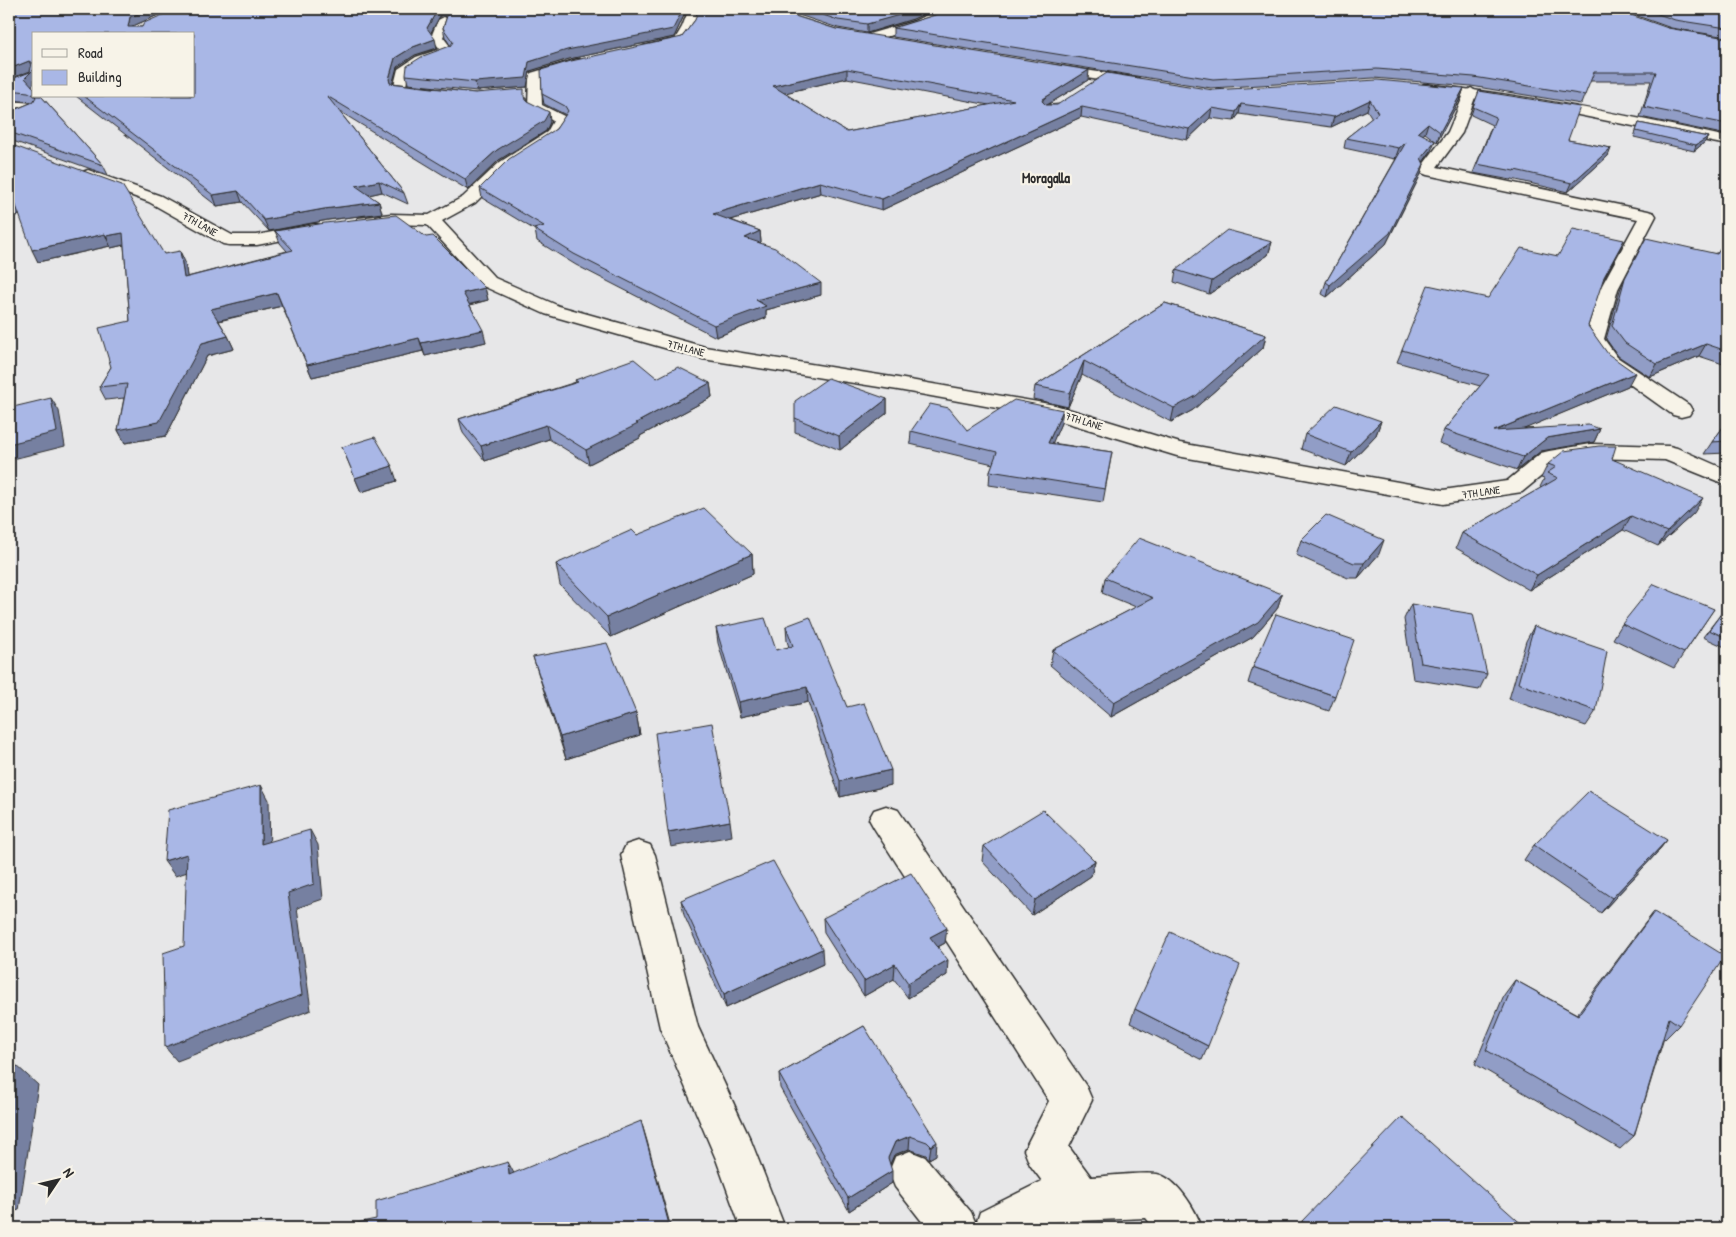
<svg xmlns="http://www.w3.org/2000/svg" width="1736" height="1237" viewBox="0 0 1736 1237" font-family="'Patrick Hand',sans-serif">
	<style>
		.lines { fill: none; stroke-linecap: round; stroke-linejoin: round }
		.street-casing { stroke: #2b2b2b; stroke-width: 3 }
		.secondary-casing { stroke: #2b2b2b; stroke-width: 3 }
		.street { fill: #f7f3e8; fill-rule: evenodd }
		.secondary { fill: #f7f3e8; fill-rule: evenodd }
		.wall { fill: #919dc6; stroke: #2b2b2b; fill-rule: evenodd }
		.shaded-wall { fill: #7680a1; stroke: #2b2b2b }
		.building { fill: #a9b7e6; stroke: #2b2b2b; fill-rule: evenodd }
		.labels { text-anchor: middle; stroke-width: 4.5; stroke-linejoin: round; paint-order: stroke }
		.far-street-label { font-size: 11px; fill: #2b2b2b; stroke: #f7f3e8 }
		.far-quarter-label { font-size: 14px; font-weight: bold; fill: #2b2b2b; stroke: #f7f3e8 }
	</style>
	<rect width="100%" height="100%" fill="#e7e7e8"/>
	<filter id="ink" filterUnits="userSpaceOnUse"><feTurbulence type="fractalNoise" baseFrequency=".02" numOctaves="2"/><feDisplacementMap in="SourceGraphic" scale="10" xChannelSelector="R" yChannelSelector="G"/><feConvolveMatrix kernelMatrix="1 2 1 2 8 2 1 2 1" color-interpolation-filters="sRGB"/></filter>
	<g filter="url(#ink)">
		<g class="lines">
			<defs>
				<g id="street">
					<polygon points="689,9 706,9 698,13 694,27 683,44 647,52 643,50 641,48 643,46 675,39 682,27"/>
					<path d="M939 9H951C934 29 891 35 866 41L860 38 862 36 914 21Z"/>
					<polygon points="444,17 450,20 443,37 453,50 451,53 424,63 408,74 406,86 433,88 439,92 433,96 394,92 393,89 398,69 416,57 440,49 431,37 438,20"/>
					<polygon points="578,59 582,60 584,63 582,66 541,78 542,105 566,117 568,120 557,138 510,168 475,203 442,221 495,278 559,306 705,347 898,378 1055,405 1180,443 1443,490 1507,481 1541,453 1549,451 1591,444 1669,446 1677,448 1727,470 1727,485 1665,460 1591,458 1556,464 1522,492 1443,504 1177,456 1051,418 898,390 703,359 545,314 483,286 427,225 391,224 364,227 358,226 356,222 358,218 391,214 429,215 463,197 500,162 547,132 553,121 528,107 529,76 531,73"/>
					<polygon points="1471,88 1477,92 1462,133 1437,167 1648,211 1654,213 1656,216 1618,289 1604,339 1617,357 1689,405 1692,410 1689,415 1681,417 1673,415 1603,365 1584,339 1600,289 1638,219 1427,175 1422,173 1419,170 1448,132 1465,92"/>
					<polygon points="9,101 32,103 39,107 37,110 9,123 9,114 17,110 9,109"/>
					<polygon points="88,170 161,196 232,235 257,235 314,224 320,225 322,229 320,233 314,234 257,245 229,245 223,244 149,202 83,178 80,175 83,172"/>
					<path d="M886 806 898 810 1086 1086 1092 1100 1069 1147 1091 1177C1108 1176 1141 1172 1157 1174 1177 1178 1196 1210 1202 1228H1154L1146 1218 1053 1222 1040 1228H927L895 1187 889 1172 895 1157 910 1151 925 1157 971 1212 976 1224 980 1212 1042 1181 1030 1165 1024 1150 1049 1101 874 828 869 819 874 810Z"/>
					<polygon points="638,841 650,845 655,855 698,1027 751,1141 785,1228 741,1228 716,1159 660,1028 621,855 626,845"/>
				</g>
				<g id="secondary">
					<polygon points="1052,65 1138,78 1144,82 1138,86 1048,72 1046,69 1048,66"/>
					<path d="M1424 84C1526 95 1627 115 1727 137V145L1539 107 1419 91 1418 88Z"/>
				</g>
			</defs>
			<use href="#street" class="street-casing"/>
			<use href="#secondary" class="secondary-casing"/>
			<use href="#street" class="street"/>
			<use href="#secondary" class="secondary"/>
		</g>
		<g class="wall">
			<polygon points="9,9 168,9 167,11 133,26 133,27 142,27 176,9 687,9 674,37 569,59 530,71 527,87 477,91 408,84 406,75 450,45 445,37 443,28 447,16 440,16 431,33 437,48 415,55 397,67 393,83 475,93 526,98 526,101 550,122 546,131 499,160 468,190 339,111 404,193 408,204 382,192 368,195 379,202 382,213 328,220 269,231 242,202 217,206 76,96 194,96 34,34 34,83 32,86 34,88 34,96 41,96 103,165 108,175 10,140 9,141 9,107 11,111 33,102 9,100 9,80 30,72 30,71"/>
			<polygon points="781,9 935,9 913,19 867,33 838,28"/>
			<polygon points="1618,9 1727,9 1727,37 1671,28"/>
			<path d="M776 10 836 29 1088 80 1047 105 1213 90 1464 88 1461 97 1437 142 1425 133 1423 135 1431 151 1423 162 1424 164 1421 174 1386 244 1327 297 1322 294 1326 282 1397 157 1395 159 1344 148 1346 138 1372 118 1367 110 1331 127 1239 114 1234 121 1210 118 1187 140 1081 117 882 210 821 193 731 220 760 231 761 242 760 243 821 295 766 310V318L716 337 576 265 537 241 535 230 482 198 480 188 556 129 566 115 544 104 542 94 682 37 695 20ZM847 78 989 105 847 132 784 93Z"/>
			<polygon points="935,15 1668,28 1727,38 1727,135 1640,117 1651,81 1590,81 1581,104 1471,86 1374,78 1211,88 893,37 893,28"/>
			<polygon points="1479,91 1568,140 1611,148 1608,156 1568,192 1512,179 1511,180 1473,173 1492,125 1471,115"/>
			<polygon points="1639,123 1708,137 1705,142 1694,151 1634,137"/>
			<polygon points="9,144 164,254 185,262 187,277 287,251 280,243 275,231 485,288 488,300 470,305 486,342 425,356 423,351 312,377 282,306 219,321 228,336 234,349 207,356 166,436 125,443 118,430 124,398 106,400 99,387 111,367 130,321 124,245 111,248 110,246 38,262 20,215 9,218"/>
			<polygon points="1272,242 1268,255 1209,294 1174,282 1176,270"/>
			<polygon points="1727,250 1727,363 1726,365 1699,356 1650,377 1618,356 1606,339 1620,290 1625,278"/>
			<polygon points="1619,251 1602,281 1588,326 1628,386 1523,429 1600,429 1594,442 1541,451 1517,470 1439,443 1444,430 1480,386 1397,362 1402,350 1558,256"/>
			<polygon points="1165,303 1266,335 1263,348 1193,410 1171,422 1082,375 1068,407 1033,399 1035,386"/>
			<polygon points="657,378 710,383 712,397 640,436 640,438 589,464 549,439 485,461 463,433 459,419 576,382 575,380"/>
			<polygon points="887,399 887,413 840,450 795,432 795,418"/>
			<polygon points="1381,421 1376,435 1346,466 1301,449 1305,434"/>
			<polygon points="1727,422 1727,453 1704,454 1712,442"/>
			<polygon points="1061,423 1052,443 1112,452 1103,502 989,485 990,471 993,464 910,444 911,431 967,430"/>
			<polygon points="342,447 397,481 361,492"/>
			<polygon points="1612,459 1694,513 1658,546 1623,530 1529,590 1456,548 1462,533 1541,488 1540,487 1544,479 1541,478 1548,464"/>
			<polygon points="637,535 752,554 753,574 611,637 560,585 556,564"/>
			<polygon points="1301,540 1379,554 1358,578 1348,578 1296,555"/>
			<polygon points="1105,578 1282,594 1277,609 1253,637 1111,717 1050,665 1053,650 1136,607 1102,593"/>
			<polygon points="1411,604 1487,674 1479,690 1413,679 1404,619"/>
			<polygon points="1727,606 1727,648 1703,637"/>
			<polygon points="1714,609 1674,668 1613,639 1622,624"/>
			<polygon points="786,626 847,707 891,785 840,797 808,702 740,717 718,643 716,628 776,650 789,647 787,641"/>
			<polygon points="1534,626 1596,711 1586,726 1509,699 1526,641"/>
			<polygon points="533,657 636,713 640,735 566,759 540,679"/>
			<polygon points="1253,667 1335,696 1329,711 1248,683"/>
			<polygon points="1667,840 1655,855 1601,913 1524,860 1534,845"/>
			<polygon points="984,846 1095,861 1091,876 1032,915 982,861"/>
			<polygon points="681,900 823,964 726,1008 684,915"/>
			<polygon points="1654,912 1679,1025 1665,1039 1664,1038 1634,1136 1620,1149 1475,1064 1504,995 1515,980 1577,1014 1642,927"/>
			<polygon points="823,918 945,943 938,947 947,975 908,998 894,979 864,996 824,933"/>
			<polygon points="1135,1009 1208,1046 1202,1060 1130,1023"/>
			<polygon points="864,1026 936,1155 929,1159 926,1155 909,1149 894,1155 890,1165 892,1183 849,1211 780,1088 779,1074"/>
			<polygon points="1302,1221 1526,1228 1298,1228"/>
		</g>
		<g class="shaded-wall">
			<polygon points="150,9 168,9 167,11 133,26 132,34 128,27 130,17"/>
			<polygon points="438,9 440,16 429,36 427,28"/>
			<polygon points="683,9 687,9 674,37 569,59 530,71 527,87 477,91 475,82 529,62"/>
			<polygon points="918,9 935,9 913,19 867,33 867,24"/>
			<polygon points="435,39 437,48 415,55 397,67 391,89 389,79 395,58 413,47"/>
			<polygon points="29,61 33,70 34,69 34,83 30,88 25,78 33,70 9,79 9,69"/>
			<polygon points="847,69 847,78 773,96 773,86"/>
			<polygon points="1089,70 1088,80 1042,108 1043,99"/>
			<polygon points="1464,88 1461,97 1437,142 1440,132"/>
			<polygon points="1370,100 1367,110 1331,127 1334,117"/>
			<polygon points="1241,104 1239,114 1234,121 1236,112"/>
			<polygon points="1082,107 1081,117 882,210 882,199"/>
			<polygon points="1212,108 1210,118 1187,140 1189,129"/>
			<polygon points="549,112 550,122 546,131 499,160 468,190 465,179 497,150"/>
			<polygon points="1428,123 1425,133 1414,142 1418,132"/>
			<polygon points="1708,137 1705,142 1694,151 1696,145"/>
			<polygon points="1435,141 1431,151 1418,169 1421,158"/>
			<polygon points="1406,142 1403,152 1395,159 1399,148"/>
			<polygon points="1611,148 1608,156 1568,192 1572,183"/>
			<polygon points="1424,164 1421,174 1386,244 1327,297 1330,285"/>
			<polygon points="379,181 382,192 360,197 356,186"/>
			<polygon points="820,182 821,193 714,225 713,214"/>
			<polygon points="238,191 242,202 217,206 213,195"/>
			<polygon points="379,202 382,213 328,220 269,231 264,220 324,209"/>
			<polygon points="15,203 21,214 9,218 9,205"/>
			<polygon points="760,231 761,242 746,249 745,238"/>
			<polygon points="123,233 128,244 111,248 106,236"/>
			<polygon points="105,234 110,246 38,262 32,250"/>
			<polygon points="1624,240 1619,251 1598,288 1604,277"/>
			<polygon points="1272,242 1268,255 1209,294 1212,281"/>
			<polygon points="180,251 185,262 189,290 184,278"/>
			<polygon points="821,283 821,295 766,310 766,318 716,337 714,325 756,300"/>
			<polygon points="485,288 488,300 467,305 463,293"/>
			<polygon points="277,293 282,306 216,321 211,309"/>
			<polygon points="483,330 486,342 425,356 421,343"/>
			<polygon points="1266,335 1263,348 1193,410 1171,422 1174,408"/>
			<polygon points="228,336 234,349 207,356 166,436 125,443 118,430 202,343"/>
			<polygon points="419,338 423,351 312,377 307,365"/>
			<polygon points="1706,344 1699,356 1650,377 1657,364"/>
			<polygon points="1084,361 1082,375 1068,407 1070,393"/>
			<polygon points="1635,373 1628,386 1488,444 1494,431"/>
			<polygon points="710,383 712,397 640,436 640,438 589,464 586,450"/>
			<polygon points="51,398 59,411 65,446 9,460 9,444"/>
			<polygon points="887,399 887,413 840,450 839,436"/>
			<polygon points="1063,410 1061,423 1047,456 1048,443"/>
			<polygon points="1381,421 1376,435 1346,466 1351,452"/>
			<polygon points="546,425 549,439 485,461 481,446"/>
			<polygon points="1600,429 1594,442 1541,451 1517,470 1523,457 1547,438"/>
			<polygon points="392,466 397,481 361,492 355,478"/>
			<polygon points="1703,498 1694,513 1658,546 1667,532"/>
			<polygon points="1631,516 1623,530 1529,590 1537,575"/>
			<polygon points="1384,540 1379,554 1358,578 1364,563"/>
			<polygon points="752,554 753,574 611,637 607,617"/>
			<polygon points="1282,594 1277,609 1253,637 1111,717 1114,702"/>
			<polygon points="807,687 808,702 740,717 738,702"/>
			<polygon points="636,713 640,735 566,759 560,737"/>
			<polygon points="891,770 891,785 840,797 840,781"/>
			<polygon points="261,785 269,800 270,859 261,844"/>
			<polygon points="730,821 732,836 671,847 668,832"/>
			<polygon points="310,830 318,845 323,899 297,908 311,1010 177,1061 165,1047"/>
			<polygon points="1667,840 1655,855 1601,913 1612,898"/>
			<polygon points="187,854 197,869 175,876 164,861"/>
			<polygon points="1095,861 1091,876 1032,915 1035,900"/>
			<polygon points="947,928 945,943 930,951 930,937"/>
			<polygon points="822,949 823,964 726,1008 724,994"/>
			<polygon points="948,960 947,975 908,998 908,983"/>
			<polygon points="895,964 894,979 864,996 864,981"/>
			<polygon points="16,1065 38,1085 19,1210 9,1213 9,1110"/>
			<polygon points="641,1121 647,1141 671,1228 670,1228"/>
			<polygon points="910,1136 909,1149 894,1155 887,1171 888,1158 895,1142"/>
			<polygon points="937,1142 936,1155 929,1159 931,1146"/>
			<polygon points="508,1162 518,1181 509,1175"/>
			<polygon points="892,1171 892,1183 849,1211 848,1198"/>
		</g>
		<g class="building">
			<polygon points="9,9 150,9 130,17 128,27 142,27 144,23 176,9 438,9 427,28 435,39 413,47 395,58 389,79 390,83 475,93 524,89 524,97 527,101 549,112 544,121 497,150 465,179 327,96 404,193 379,181 356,186 379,202 324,209 264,220 238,191 213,195 84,96 194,96 194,34 34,34 34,69 25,78 34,88 34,95 28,92 9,90 9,80 30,72 32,63 29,61 9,69"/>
			<polygon points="447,9 683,9 673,29 567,50 529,62 526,78 475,82 406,75 407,66 423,56 450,46 453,42 443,28 449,10"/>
			<path d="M698 9H773L776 10 836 29 1089 70 1043 99 1042 101 1046 105H1057L1107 73 1213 90 1377 80 1464 88 1440 132 1428 123 1418 132 1435 141 1421 158 1424 164 1390 233 1330 285 1326 282 1406 142 1399 148 1346 138 1378 113 1370 100 1334 117 1241 104 1236 112 1212 108 1189 129 1082 107 882 199 820 182 713 214 760 231 745 238 775 248 821 283 756 300 766 306 714 325 574 254 534 229 544 226 480 188 509 159 556 129 568 111 565 106 542 94 541 70 571 61 682 37 695 20ZM847 69 1014 100 847 132 773 86Z"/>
			<polygon points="805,9 918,9 914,11 867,24 838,20"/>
			<polygon points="944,9 1614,9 1668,28 1727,38 1727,124 1644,107 1656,72 1594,72 1585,95 1474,77 1377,69 1213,79 893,28 935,15"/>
			<polygon points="1644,9 1727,9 1727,28 1675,20"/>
			<polygon points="1479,91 1580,107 1568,140 1611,148 1572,183 1515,170 1514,171 1477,164 1496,117 1473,107"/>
			<polygon points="35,96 41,96 103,165 9,132 9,112 33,102 36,97"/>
			<polygon points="1639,123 1708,137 1696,145 1636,131"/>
			<polygon points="9,144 122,185 164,254 180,251 184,278 293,250 275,231 325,223 396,215 426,237 433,236 485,288 463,293 483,330 421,343 419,338 307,365 277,293 211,309 228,336 202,343 159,422 118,430 127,384 99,387 111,367 99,328 130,321 123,233 106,236 105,234 32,250 15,203 9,205"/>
			<polygon points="1573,229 1624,240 1604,277 1588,326 1608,354 1635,373 1494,431 1589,425 1600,429 1547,438 1523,457 1444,430 1489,375 1402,350 1428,285 1488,298 1521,248 1558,256"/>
			<polygon points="1227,230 1272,242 1212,281 1176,270"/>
			<polygon points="1646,238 1717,254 1720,249 1727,250 1727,351 1706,344 1657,364 1625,343 1612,326 1625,278"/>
			<polygon points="1165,303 1266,335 1196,396 1174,408 1084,361 1070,393 1035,386"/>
			<polygon points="634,359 657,378 678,367 710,383 636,423 638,424 586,450 546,425 481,446 459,419 578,382 575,380"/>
			<polygon points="828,378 887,399 839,436 795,418 795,401"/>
			<polygon points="51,398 57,432 9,444 9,408"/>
			<polygon points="1014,400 1063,410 1048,443 1112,452 1105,489 990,471 997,452 911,431 930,404 949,408 967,430"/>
			<polygon points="1336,405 1381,421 1351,452 1305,434"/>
			<polygon points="1727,422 1727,441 1712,442"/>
			<polygon points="375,437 392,466 355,478 342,447"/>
			<polygon points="1599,446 1616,446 1612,459 1703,498 1667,532 1631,516 1537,575 1462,533 1558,478 1547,473 1556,467 1548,464 1564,451"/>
			<polygon points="704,508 752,554 607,617 556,564 632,530 637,535"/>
			<polygon points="1326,515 1384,540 1364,563 1354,563 1301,540"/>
			<polygon points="1139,538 1282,594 1258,622 1114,702 1053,650 1153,598 1105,578"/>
			<polygon points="1654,584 1714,609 1684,653 1622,624"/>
			<polygon points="1411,604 1473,614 1487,674 1421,663"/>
			<polygon points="1727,606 1727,638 1709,630"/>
			<polygon points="1276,614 1354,640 1335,696 1253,667"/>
			<polygon points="810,617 847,707 864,703 891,770 840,781 807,687 738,702 716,628 765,618 776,650 793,646 786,626"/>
			<polygon points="1534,626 1607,651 1596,711 1518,683"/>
			<polygon points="607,643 636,713 560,737 533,657"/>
			<polygon points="712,723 730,821 668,832 655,733"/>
			<polygon points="261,785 261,844 310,830 314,884 288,893 302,995 165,1047 163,953 184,946 187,854 164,861 168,810"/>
			<polygon points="1589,791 1667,840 1612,898 1534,845"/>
			<polygon points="1043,810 1095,861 1035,900 984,846"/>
			<polygon points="773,861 822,949 724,994 681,900"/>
			<polygon points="911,873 947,928 930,937 948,960 908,983 895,964 864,981 823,918"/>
			<polygon points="1654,912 1725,956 1679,1025 1669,1018 1634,1136 1486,1050 1515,980 1578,1015"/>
			<polygon points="1170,932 1240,965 1208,1046 1135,1009"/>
			<polygon points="864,1026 937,1142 931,1146 927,1142 910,1136 895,1142 888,1158 892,1171 848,1198 779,1074"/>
			<polygon points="16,1065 9,1110 9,1068"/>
			<polygon points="1402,1117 1526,1228 1309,1228 1302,1221"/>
			<polygon points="641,1121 670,1228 333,1228 376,1219 376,1201 508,1162 509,1175"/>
		</g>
	</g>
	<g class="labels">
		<g class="far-street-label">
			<text transform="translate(200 224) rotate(29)" y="4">7TH LANE</text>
			<text transform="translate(686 348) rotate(15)" y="4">7TH LANE</text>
			<text transform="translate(1084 421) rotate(17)" y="4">7TH LANE</text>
			<text transform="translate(1481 492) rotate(-8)" y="4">7TH LANE</text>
		</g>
		<g class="far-quarter-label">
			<text x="1046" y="183">Moragalla</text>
		</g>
	</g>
	<rect width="1736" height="1237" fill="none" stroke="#f7f3e8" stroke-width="30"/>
	<rect x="15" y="15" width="1706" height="1207" fill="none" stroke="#2b2b2b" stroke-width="2" filter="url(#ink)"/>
	<rect x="32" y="32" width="162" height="65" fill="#f7f3e8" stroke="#a5a39c"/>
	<rect x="42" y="49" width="25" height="8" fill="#f7f3e8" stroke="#a5a39c"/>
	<text x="78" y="58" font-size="15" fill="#2b2b2b">Road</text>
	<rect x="42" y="70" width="25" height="15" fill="#a9b7e6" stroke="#a5a39c"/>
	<text x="78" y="82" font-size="15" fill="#2b2b2b">Building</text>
	<g transform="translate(58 1180) rotate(55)" stroke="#f7f3e8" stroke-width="4" paint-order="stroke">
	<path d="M0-4L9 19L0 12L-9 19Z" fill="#2b2b2b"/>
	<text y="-8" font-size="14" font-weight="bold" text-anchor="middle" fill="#2b2b2b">N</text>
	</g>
</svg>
